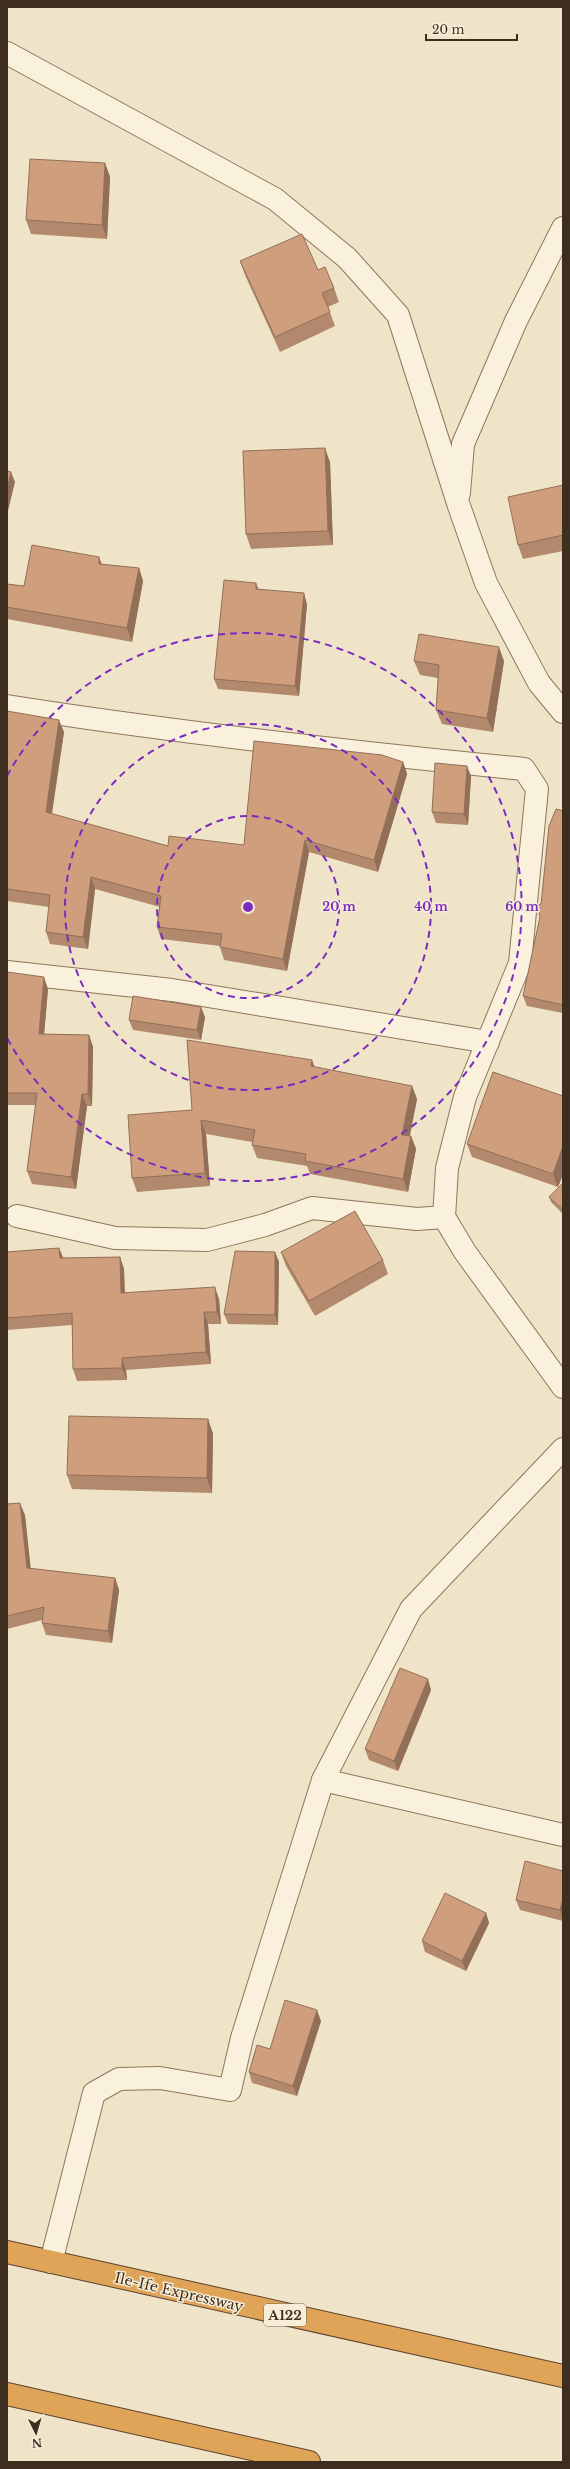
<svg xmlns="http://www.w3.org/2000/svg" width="570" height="2469" viewBox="0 0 570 2469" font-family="'Libre Baskerville',serif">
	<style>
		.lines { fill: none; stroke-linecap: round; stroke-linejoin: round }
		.street-casing { stroke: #8d765c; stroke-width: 24 }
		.highway-casing { stroke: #5b4430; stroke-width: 24 }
		.street { stroke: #faf1dc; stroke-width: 22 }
		.highway { stroke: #e0a458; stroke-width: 22 }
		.wall { fill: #b2896c }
		.shaded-wall { fill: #916f58 }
		.building { fill: #cf9f7d; stroke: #916f58 }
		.ring { fill: none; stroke: #7b2cbf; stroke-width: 2; stroke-dasharray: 7 5 }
		.labels { text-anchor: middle; stroke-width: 3; stroke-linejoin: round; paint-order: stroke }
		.shield { fill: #f7eed8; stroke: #756857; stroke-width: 1 }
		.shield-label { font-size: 13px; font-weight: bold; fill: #3d2e20 }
		.street-label { font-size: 14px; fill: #3d2e20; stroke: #f7eed8 }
		.centre { fill: #7b2cbf; stroke: #f7eed8; stroke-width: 2 }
		.ring-label { font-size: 12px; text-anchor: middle; font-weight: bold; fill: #7b2cbf; stroke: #f7eed8; stroke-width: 3; stroke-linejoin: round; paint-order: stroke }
	</style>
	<rect width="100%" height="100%" fill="#f0e4c8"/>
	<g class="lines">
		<defs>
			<g id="street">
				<polyline points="7,53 275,199 347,258 398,315 459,506 486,583 539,683 563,712"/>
				<polyline points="459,493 463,444 516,321 563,228"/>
				<path d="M7 706C178 733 351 752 524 769L537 789 520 963 465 1097 447 1168 444 1217 465 1252 563 1387"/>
				<polyline points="7,972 172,990 488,1042"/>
				<polyline points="17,1216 115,1238 207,1240 265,1225 312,1208 417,1219 444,1217"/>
				<polyline points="323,1780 563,1835"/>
				<polyline points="51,2262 94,2093 119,2079 160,2078 230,2090 242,2038 323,1780 411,1609 563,1449"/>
			</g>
			<g id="highway">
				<polyline points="7,2252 563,2376"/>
				<polyline points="7,2394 309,2462"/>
			</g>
		</defs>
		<use href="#street" class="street-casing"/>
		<use href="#highway" class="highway-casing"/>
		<use href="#street" class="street"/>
		<use href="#highway" class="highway"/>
	</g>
	<g class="wall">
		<polygon points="105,163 110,177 107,239 31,234 26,220"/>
		<polygon points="240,261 318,270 334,288 339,302 328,307 335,326 280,352 245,275"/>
		<polygon points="330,462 333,545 251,549 246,534"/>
		<polygon points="563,485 563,551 523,559 518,545"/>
		<polygon points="102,564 139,568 143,581 132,642 7,619 7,584 24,586"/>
		<polygon points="259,590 307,604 299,696 218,689 214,679"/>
		<polygon points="414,661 504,661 493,732 442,724 436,710 438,678 420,675"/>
		<polygon points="7,711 64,732 52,814 168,846 244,845 403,762 407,774 378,872 309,852 287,971 224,960 220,947 220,946 161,939 157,927 160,907 95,889 88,949 50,944 46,932 49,907 7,901"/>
		<polygon points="471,776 468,825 436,823 432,812"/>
		<polygon points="563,811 563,1013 527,1006 523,996 540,917 541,904"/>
		<polygon points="7,972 48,989 44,1034 89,1035 93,1047 92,1106 87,1106 76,1189 32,1184 27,1171 36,1105 7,1105"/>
		<polygon points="205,1017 201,1040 133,1030 129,1020"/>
		<polygon points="314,1067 412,1086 417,1099 410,1136 411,1136 416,1149 408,1192 310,1174 307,1166 257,1158 252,1145 252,1142 206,1134 210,1186 137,1192 132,1178 192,1110"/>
		<polygon points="563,1096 563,1174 558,1187 472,1157 467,1144"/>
		<polygon points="563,1183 563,1214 551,1202 549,1197"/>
		<polygon points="59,1248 63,1258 120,1257 124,1269 125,1293 219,1299 221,1324 208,1324 211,1364 126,1370 127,1380 77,1381 73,1369 72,1325 7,1330 7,1252"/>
		<polygon points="275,1252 279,1262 278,1325 228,1324 224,1314"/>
		<polygon points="281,1252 383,1260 388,1274 315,1316 286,1266"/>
		<polygon points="208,1419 213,1434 212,1493 72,1489 67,1475"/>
		<polygon points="7,1497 7,1504 25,1515 30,1568 115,1578 119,1590 112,1643 46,1635 42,1623 42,1620 7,1629"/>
		<polygon points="431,1690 398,1771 369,1760 365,1749"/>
		<polygon points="563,1871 563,1921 520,1910 516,1900"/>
		<polygon points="486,1913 489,1923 466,1971 425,1952 422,1941"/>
		<polygon points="321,2021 297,2096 252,2083 249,2072 270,2049"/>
	</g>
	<g class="shaded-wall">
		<polygon points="105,163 110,177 107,239 102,225"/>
		<polygon points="325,448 330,462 333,545 328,531"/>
		<polygon points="11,472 15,482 7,515 7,489"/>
		<polygon points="99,557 104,570 99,564"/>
		<polygon points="139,568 143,581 132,642 127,628"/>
		<polygon points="256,583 260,594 256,589"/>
		<polygon points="304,593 307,604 299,696 295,686"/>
		<polygon points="499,647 504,661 493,732 487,718"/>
		<polygon points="59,720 64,732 50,824 46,812"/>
		<polygon points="403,762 407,774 378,872 374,860"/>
		<polygon points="467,766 471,776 468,825 464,814"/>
		<polygon points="305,840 309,852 287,971 283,959"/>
		<polygon points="91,877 95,889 88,949 83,937"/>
		<polygon points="44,977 48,989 43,1047 39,1034"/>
		<polygon points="201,1007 205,1017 201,1040 197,1030"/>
		<polygon points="89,1035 93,1047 92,1106 88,1094"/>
		<polygon points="312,1060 317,1073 311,1066"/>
		<polygon points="412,1086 417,1099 407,1148 402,1135"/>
		<polygon points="82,1094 87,1106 76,1189 71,1177"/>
		<polygon points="201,1120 206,1134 210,1186 205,1173"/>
		<polygon points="411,1136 416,1149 408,1192 403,1179"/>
		<polygon points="563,1146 563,1174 558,1187 553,1174"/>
		<polygon points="59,1248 64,1260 60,1258"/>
		<polygon points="275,1252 279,1262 278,1325 275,1315"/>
		<polygon points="120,1257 124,1269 125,1305 121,1293"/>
		<polygon points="215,1287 219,1299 221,1324 217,1312"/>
		<polygon points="204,1312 208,1324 211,1364 206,1352"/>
		<polygon points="122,1358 126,1370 127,1380 122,1368"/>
		<polygon points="208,1419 213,1434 212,1493 207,1478"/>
		<polygon points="20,1503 25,1515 32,1580 27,1568"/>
		<polygon points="115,1578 119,1590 112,1643 108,1631"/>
		<polygon points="428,1679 431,1690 398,1771 394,1761"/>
		<polygon points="563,1898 563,1919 560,1910"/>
		<polygon points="486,1913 489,1923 466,1971 462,1961"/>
		<polygon points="317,2010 321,2021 297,2096 293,2086"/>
	</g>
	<g class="building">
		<polygon points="30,159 105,163 102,225 26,220"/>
		<polygon points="302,234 318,270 325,267 334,288 322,293 330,312 275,337 240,261"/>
		<polygon points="325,448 328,531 246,534 243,451"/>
		<polygon points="7,471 11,472 7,489"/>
		<polygon points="563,485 563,535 518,545 508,497"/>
		<polygon points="32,545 99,557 99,564 139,568 127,628 7,607 7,584 24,586"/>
		<polygon points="224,580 256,583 256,589 304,593 295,686 214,679"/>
		<polygon points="419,634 499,647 487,718 436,710 439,665 414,661"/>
		<polygon points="7,711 59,720 46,812 168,846 169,836 244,845 254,741 382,755 403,762 374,860 305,840 283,959 220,947 222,934 157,927 161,896 91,877 83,937 46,932 50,895 7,889"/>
		<polygon points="435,763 467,766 464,814 432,812"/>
		<polygon points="556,809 563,811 563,1005 523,996 540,917 537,905 541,904 549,826"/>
		<polygon points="7,972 44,977 39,1034 89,1035 88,1094 82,1094 71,1177 27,1171 37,1093 7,1093"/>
		<polygon points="133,996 201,1007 197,1030 129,1020"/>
		<polygon points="187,1040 312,1060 311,1066 412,1086 402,1135 411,1136 403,1179 305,1161 306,1154 252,1145 255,1130 201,1120 205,1173 132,1178 128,1115 192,1110"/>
		<polygon points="493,1072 563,1096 563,1146 553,1174 467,1144"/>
		<polygon points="563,1183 563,1210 549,1197"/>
		<polygon points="355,1211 383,1260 309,1301 281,1252"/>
		<polygon points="59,1248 60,1258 120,1257 121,1293 215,1287 217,1312 204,1312 206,1352 122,1358 122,1368 73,1369 72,1313 7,1318 7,1252"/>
		<polygon points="235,1251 275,1252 275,1315 224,1314"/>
		<polygon points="69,1416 208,1419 207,1478 67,1475"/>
		<polygon points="20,1503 27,1568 115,1578 108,1631 42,1623 44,1607 7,1616 7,1504"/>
		<polygon points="400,1668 428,1679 394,1761 365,1749"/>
		<polygon points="525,1861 563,1871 563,1898 560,1910 516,1900"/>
		<polygon points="445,1893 486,1913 462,1961 422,1941"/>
		<polygon points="285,2000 317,2010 293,2086 249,2072 257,2045 270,2049"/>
	</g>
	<g class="ring">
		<circle cx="248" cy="907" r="91"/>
		<circle cx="248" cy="907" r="183"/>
		<path d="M7 776A274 274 0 1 1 7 1038"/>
	</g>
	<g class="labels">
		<rect class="shield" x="264" y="2304" width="42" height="22" rx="3"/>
		<g class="shield-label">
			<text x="285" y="2320">A122</text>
		</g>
		<g class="street-label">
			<text transform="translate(179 2292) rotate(13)" y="5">Ile-Ife Expressway</text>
		</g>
	</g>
	<circle cx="248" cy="907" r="6" class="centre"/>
	<g class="ring-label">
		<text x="339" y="911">20 m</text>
		<text x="431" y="911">40 m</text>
		<text x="522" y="911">60 m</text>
	</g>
	<rect width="570" height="2469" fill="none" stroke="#3d2e20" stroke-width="16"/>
	<g transform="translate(36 2433) rotate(175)" stroke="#f7eed8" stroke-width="3" paint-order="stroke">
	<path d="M0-3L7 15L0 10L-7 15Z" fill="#3d2e20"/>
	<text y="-6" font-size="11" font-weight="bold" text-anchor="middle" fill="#3d2e20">N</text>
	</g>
	<path d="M426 34v6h91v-6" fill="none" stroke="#3d2e20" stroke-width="2"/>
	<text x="432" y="34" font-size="12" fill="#3d2e20" stroke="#f7eed8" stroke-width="3" paint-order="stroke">20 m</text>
</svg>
